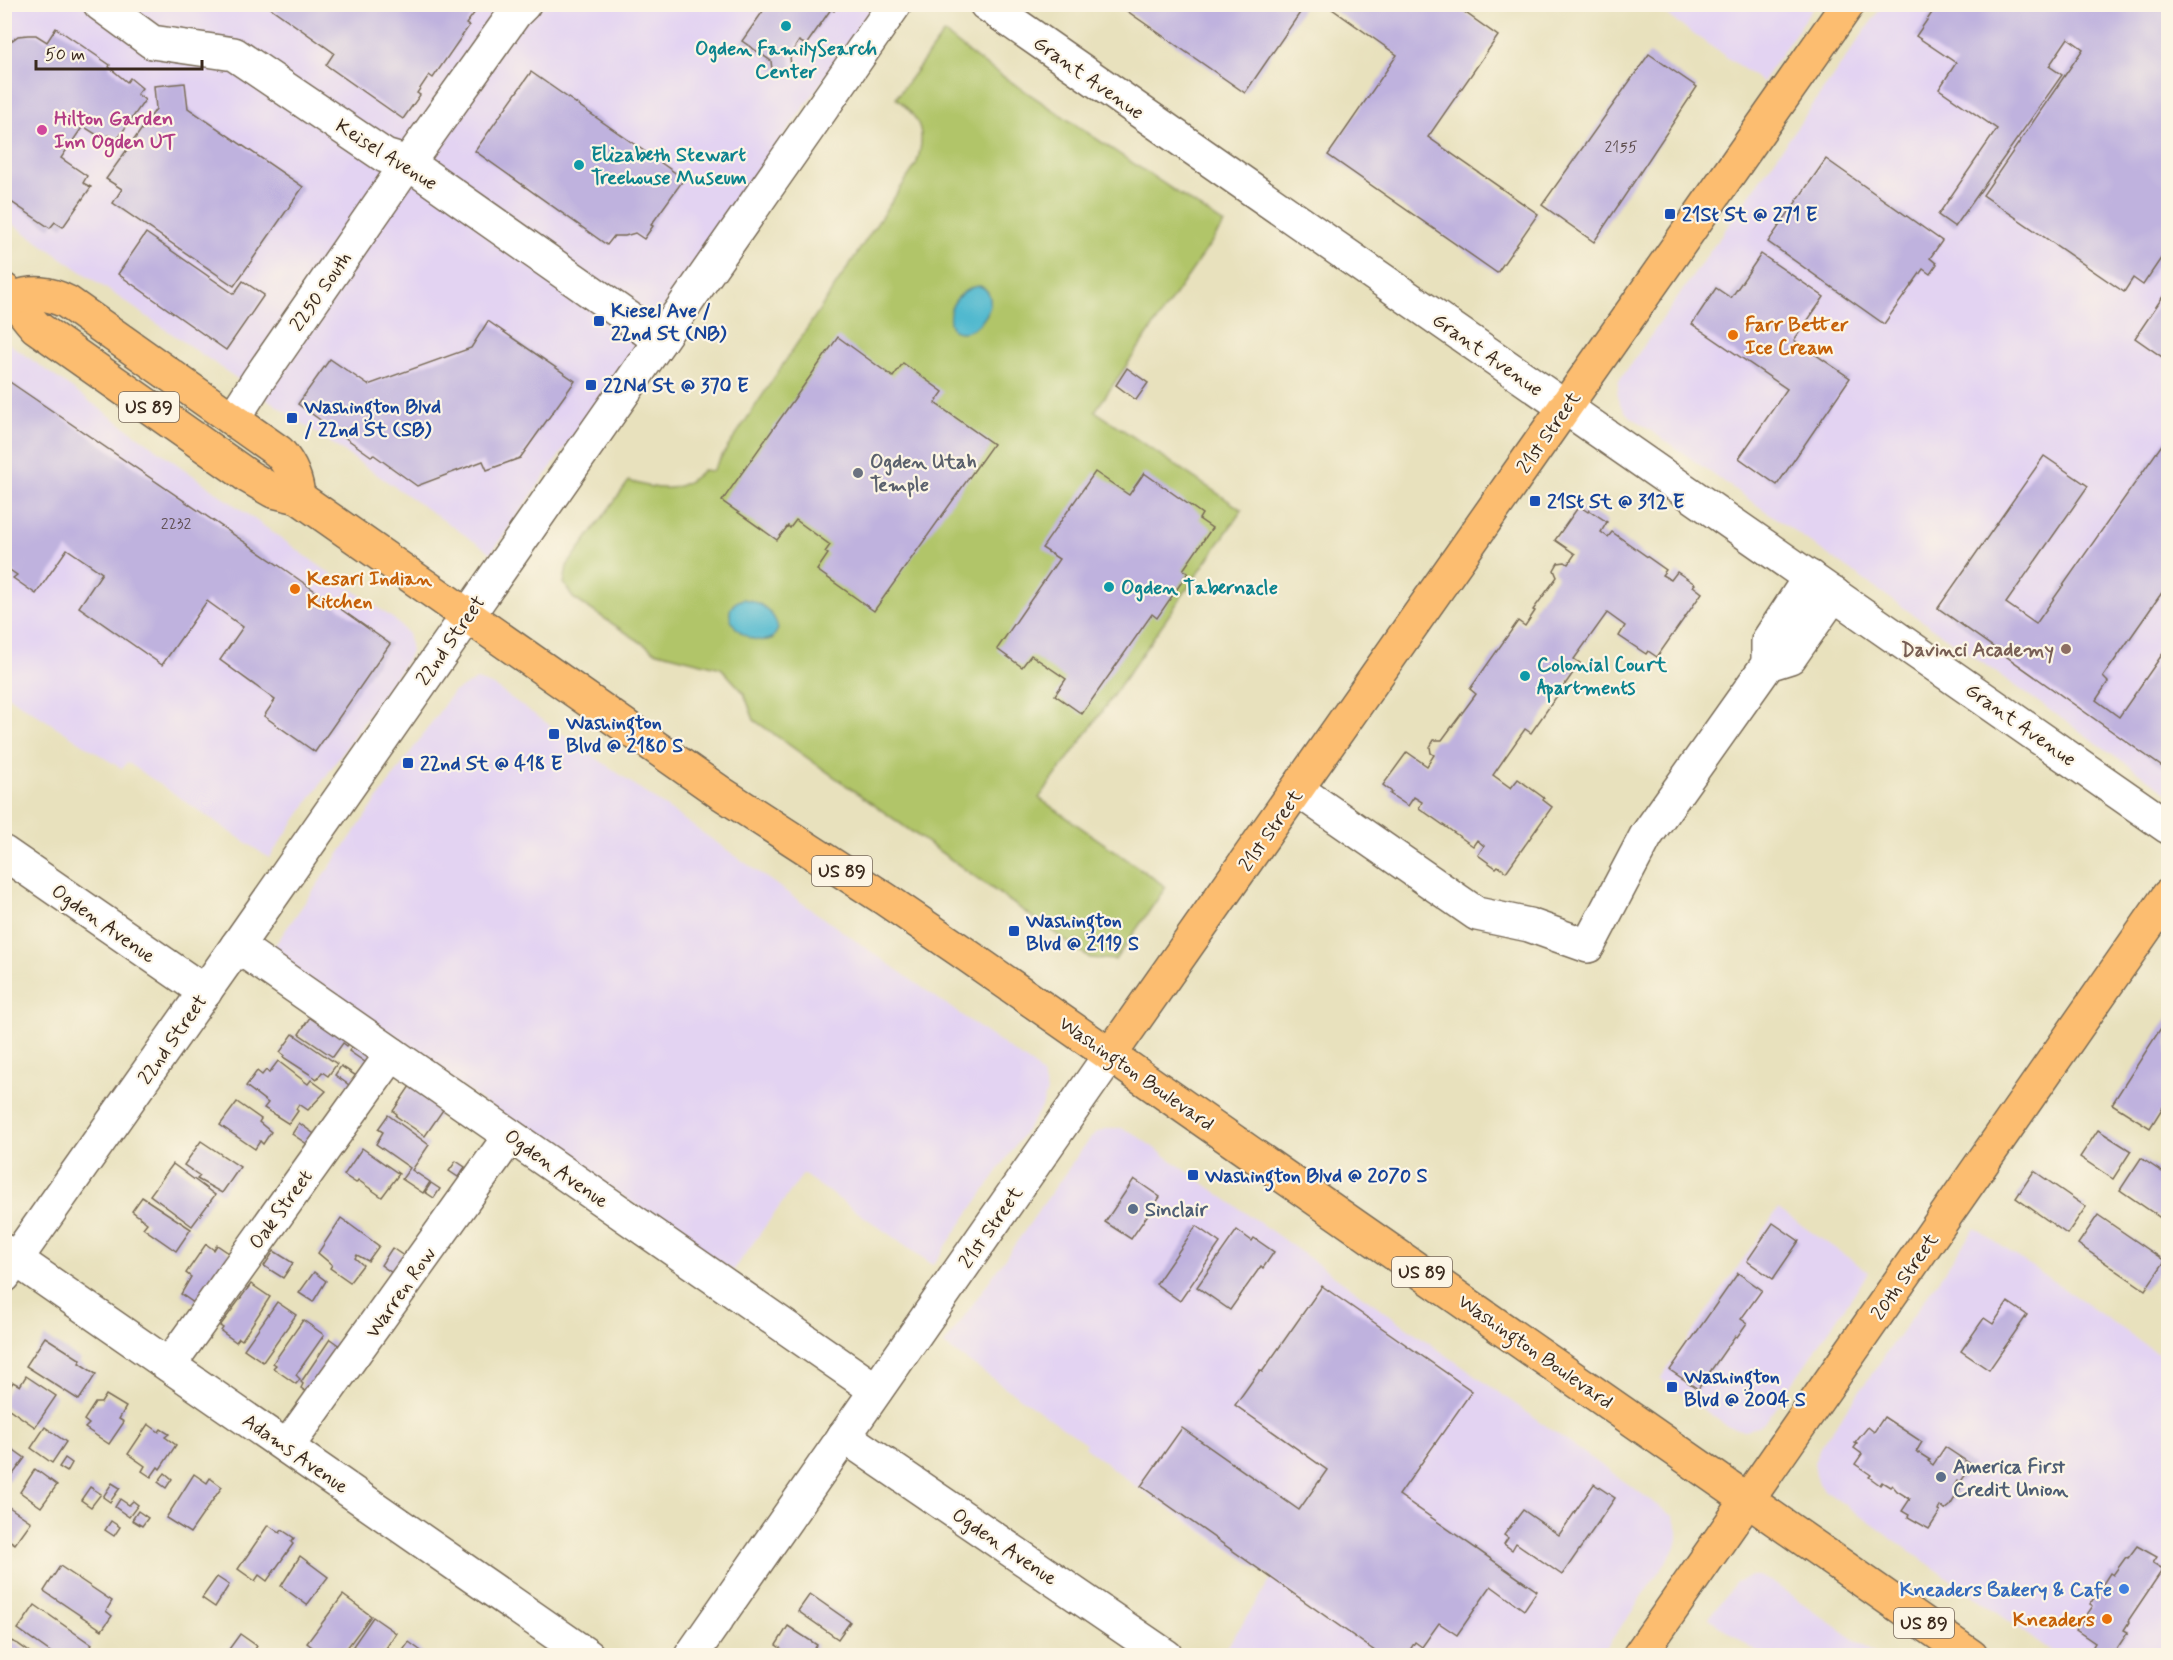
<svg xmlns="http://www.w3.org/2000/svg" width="2173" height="1660" viewBox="0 0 2173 1660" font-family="Mynerve,sans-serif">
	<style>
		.built { fill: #e3d3f2 }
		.green { fill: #b1c569; stroke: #767844; stroke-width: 1.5 }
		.water { fill: #51b9cf; stroke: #467276; stroke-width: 1.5 }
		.building { fill: #bfb2de }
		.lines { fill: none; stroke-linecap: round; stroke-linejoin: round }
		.minor-casing { stroke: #786a56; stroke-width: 36 }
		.major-casing { stroke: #786a56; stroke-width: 36 }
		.minor { stroke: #fff; stroke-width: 33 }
		.major { stroke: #fcbd6f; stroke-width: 33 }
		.culture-dot { fill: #0f9aa8; stroke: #fcf5e5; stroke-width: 2 }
		.hotel-dot { fill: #d1479c; stroke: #fcf5e5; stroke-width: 2 }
		.transit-dot { fill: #1a4fb4; stroke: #fcf5e5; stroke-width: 2 }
		.food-dot { fill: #e8710a; stroke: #fcf5e5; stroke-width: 2 }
		.worship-dot { fill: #6b7280; stroke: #fcf5e5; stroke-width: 2 }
		.education-dot { fill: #8d6e63; stroke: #fcf5e5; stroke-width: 2 }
		.service-dot { fill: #5c6f8a; stroke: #fcf5e5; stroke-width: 2 }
		.shop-dot { fill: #3f7fe0; stroke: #fcf5e5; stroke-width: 2 }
		.labels { text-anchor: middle; stroke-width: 4.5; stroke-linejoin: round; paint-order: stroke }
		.number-label { font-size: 16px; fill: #5c4c4e }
		.shield { fill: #fcf5e5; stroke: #75675a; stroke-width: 1.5 }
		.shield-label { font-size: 18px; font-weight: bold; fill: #3b2a1e }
		.culture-label { font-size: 20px; font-weight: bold; fill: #0d838f; stroke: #fcf5e5; text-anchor: start }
		.street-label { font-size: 20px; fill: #3b2a1e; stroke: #fcf5e5 }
		.hotel-label { font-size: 20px; font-weight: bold; fill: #b23c85; stroke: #fcf5e5; text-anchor: start }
		.transit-label { font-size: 20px; font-weight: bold; fill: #164399; stroke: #fcf5e5; text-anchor: start }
		.food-label { font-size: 20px; font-weight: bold; fill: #c56008; stroke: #fcf5e5; text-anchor: start }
		.worship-label { font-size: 20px; font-weight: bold; fill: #5b616d; stroke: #fcf5e5; text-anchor: start }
		.education-label { font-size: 20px; font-weight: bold; fill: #785e54; stroke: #fcf5e5; text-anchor: end }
		.service-label { font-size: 20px; font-weight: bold; fill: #4e5e75; stroke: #fcf5e5; text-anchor: start }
		.shop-label { font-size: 20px; font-weight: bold; fill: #366cbe; stroke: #fcf5e5; text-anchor: end }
	</style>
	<rect width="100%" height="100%" fill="#fcf5e5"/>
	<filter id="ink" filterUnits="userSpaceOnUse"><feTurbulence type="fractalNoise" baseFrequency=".0167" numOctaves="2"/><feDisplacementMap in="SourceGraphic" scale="12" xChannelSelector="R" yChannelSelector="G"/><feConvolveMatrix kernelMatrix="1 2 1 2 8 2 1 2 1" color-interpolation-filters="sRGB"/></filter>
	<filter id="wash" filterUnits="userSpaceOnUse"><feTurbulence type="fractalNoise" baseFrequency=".008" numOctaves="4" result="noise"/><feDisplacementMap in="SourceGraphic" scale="24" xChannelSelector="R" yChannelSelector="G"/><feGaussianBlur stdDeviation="1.35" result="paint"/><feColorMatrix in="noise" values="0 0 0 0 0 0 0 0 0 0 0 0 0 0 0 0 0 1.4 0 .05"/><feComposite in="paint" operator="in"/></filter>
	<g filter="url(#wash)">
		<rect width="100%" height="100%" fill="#e8e1bd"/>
		<g class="built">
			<polygon points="5,5 876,5 491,553 5,219"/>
			<polygon points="1652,5 1815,5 1762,82"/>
			<polygon points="1883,5 2168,5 2168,793 1627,414 1619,403 1617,396 1619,381"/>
			<polygon points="4,340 395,620 408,634 411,651 407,660 269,858 127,762 122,769 5,694"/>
			<polygon points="477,680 494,686 1035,1067 1042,1075 1047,1091 1042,1107 933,1265 803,1174 733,1271 268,955 453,692"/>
			<polygon points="1107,1128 1121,1128 1133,1133 1673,1516 1678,1530 1678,1540 1675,1549 1601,1655 1222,1655 1272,1578 1135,1486 1085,1447 1087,1444 944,1345 1090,1138 1096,1133"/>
			<polygon points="1778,1209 1869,1272 1766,1421 1757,1427 1745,1430 1734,1429 1727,1426 1660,1379"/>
			<polygon points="1975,1228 2168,1360 2168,1655 2057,1655 1824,1490 1817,1481 1814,1463 1820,1447"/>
			<polygon points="1751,1576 1759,1576 1772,1582 1877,1655 1761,1655 1709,1618 1736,1582"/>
		</g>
		<path class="green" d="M944 33 977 59 1224 224 1095 411 1242 510 1089 730 1039 798 1166 887 1115 960 1090 958 754 720 744 693 721 668 654 651 573 598 564 583 567 566 629 481C659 490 678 495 703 470L712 471 916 165C927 133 921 119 896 98Z"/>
		<g class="water">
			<path d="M980 286C1006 297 977 342 953 330 942 311 960 287 980 286Z"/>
			<path d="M743 599C760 601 775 612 778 629L773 638C746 651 710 609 743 599Z"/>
		</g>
		<g id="blocks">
			<g class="building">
				<polygon points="265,4 486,4 482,10 478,8 466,24 469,26 433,78 429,75 417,93 420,95 403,119 326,65 334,53"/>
				<polygon points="768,4 838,4 834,11 831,9 806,45 799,41 790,55 791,68 772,70 771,61 742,41"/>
				<polygon points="1117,4 1306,4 1245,93"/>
				<polygon points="1325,4 1453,4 1498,36 1428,137 1538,214 1497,273 1328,155 1397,55"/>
				<polygon points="1938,4 2168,4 2168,248 2143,285 2133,278 2124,292 1983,195 2083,49 2068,38 2049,66 2062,75 1955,227 1938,215 1997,129 1939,89 1956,63 1916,36"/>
				<polygon points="56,28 110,65 109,67 127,82 130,78 142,88 137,94 145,100 116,141 108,135 105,140 83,126 61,158 87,176 83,183 91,187 63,227 55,222 50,228 4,197 4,49 10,42 18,36 28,35 36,35 47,42"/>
				<polygon points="1649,54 1697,87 1594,242 1542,205"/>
				<polygon points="531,72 684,179 651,225 653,226 644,239 635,233 625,236 614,236 607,245 475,151"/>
				<polygon points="185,83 188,108 303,187 234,286 113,203 122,189 106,179 156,109 154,86"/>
				<polygon points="1826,159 1942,241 1930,258 1937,264 1930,274 1923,269 1884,324 1768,242"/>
				<polygon points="146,233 234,294 243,281 264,295 226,350 118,274"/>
				<polygon points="1761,254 1824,297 1794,340 1850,378 1777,485 1739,458 1787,389 1692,324 1716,288 1731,298"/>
				<polygon points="2168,289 2168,361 2135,338"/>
				<polygon points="488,321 575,381 520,458 487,470 483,461 417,486 374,455 371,456 298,404 330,359 368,385 471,348"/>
				<polygon points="838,337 893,377 903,363 943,392 935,403 993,444 874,611 817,570 828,554 825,552 830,545 796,520 790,528 788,526 777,540 722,501"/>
				<polygon points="1127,368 1148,383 1136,400 1116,385"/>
				<polygon points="4,378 284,569 390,644 315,752 264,716 275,700 220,660 243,627 207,601 162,665 79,607 102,573 67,549 36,594 13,578 17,575 4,566"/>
				<polygon points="2168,436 2168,584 2103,677 2108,682 2096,700 2119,717 2168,646 2168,771 1938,608 2044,456 2088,486 2006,603 2036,624"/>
				<polygon points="1095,472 1129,495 1144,473 1202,514 1199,519 1212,528 1183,570 1188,573 1157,618 1152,614 1082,714 1055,695 1066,679 1031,655 1022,667 997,649 1059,559 1042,548"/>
				<polygon points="1579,506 1588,512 1589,510 1607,522 1601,532 1608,537 1612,532 1666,570 1662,575 1671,580 1677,572 1695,584 1693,586 1702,593 1657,657 1648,651 1646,654 1619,636 1625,626 1607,613 1574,659 1580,663 1531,733 1525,729 1493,775 1511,788 1518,779 1544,798 1543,800 1552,807 1506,872 1498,866 1496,868 1478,855 1484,846 1477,840 1473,846 1419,808 1422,802 1414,797 1408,806 1390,794 1392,792 1383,785 1407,752 1427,766 1434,755 1431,753 1430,747 1434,740 1442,740 1476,694 1470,689 1518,621 1525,626 1535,611 1533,610 1557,577 1554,570 1558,563 1565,562 1568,564 1575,554 1555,540"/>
				<polygon points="319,1014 353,1038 347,1046 343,1043 333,1057 299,1034 310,1017 314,1020"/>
				<polygon points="2168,1017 2168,1099 2150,1128 2112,1104"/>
				<polygon points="293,1034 337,1064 328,1076 322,1072 317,1079 283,1057 284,1055 280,1052"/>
				<polygon points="357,1040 376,1053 368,1064 349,1051"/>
				<polygon points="278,1061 308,1084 311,1080 326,1091 308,1110 299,1104 296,1109 298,1111 289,1124 264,1108 268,1103 246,1086 257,1071 262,1075 266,1070 269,1073"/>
				<polygon points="341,1066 358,1077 352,1087 335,1075"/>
				<polygon points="412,1083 445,1107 425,1136 396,1116 397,1114 393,1111"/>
				<polygon points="237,1102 261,1119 259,1122 271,1132 263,1144 260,1141 255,1149 220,1125"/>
				<polygon points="388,1115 429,1145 412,1170 430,1182 423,1193 402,1179 410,1168 376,1144 383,1132 378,1129"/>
				<polygon points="299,1123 317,1136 310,1146 292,1134"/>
				<polygon points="2098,1130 2131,1151 2113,1179 2080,1157"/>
				<polygon points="201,1141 240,1167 222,1193 197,1179 200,1176 184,1165"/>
				<polygon points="362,1148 399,1174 382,1197 358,1180 356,1183 344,1175"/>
				<polygon points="2141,1158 2168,1176 2168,1223 2120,1190"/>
				<polygon points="456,1161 465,1167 458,1177 449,1171"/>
				<polygon points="173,1164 215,1195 192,1226 150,1195"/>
				<polygon points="2034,1171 2086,1207 2067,1234 2016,1198"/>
				<polygon points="1134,1179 1160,1197 1131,1239 1105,1222"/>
				<polygon points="431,1183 440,1189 434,1198 425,1192"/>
				<polygon points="142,1197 191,1229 176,1251 143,1228 147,1223 132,1211"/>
				<polygon points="2098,1215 2165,1261 2145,1290 2078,1244"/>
				<polygon points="341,1218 379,1246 368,1261 357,1255 355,1258 363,1265 350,1282 330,1268 332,1265 318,1253"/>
				<polygon points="1773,1223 1799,1241 1773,1279 1747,1261"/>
				<polygon points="1196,1226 1220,1243 1180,1301 1156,1284"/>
				<polygon points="1237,1230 1252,1241 1254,1238 1274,1252 1263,1268 1261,1266 1230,1310 1197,1287"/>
				<polygon points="206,1244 214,1250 217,1245 233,1256 194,1303 181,1294 191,1277 186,1273"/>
				<polygon points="392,1248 411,1261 399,1278 381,1265"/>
				<polygon points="274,1251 293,1263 283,1278 264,1266"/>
				<polygon points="314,1272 326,1281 313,1302 299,1293"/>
				<polygon points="1738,1273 1762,1290 1741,1319 1747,1323 1737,1337 1735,1336 1698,1389 1670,1370"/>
				<polygon points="251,1284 270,1297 242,1340 239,1338 236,1342 221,1331 223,1328 220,1326"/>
				<polygon points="1322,1286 1472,1391 1399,1495 1537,1591 1524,1610 1491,1586 1457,1635 1439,1623 1422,1647 1415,1642 1406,1656 1382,1656 1141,1486 1182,1428 1299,1510 1327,1470 1235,1405 1260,1370 1262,1372"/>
				<polygon points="277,1302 296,1315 263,1362 244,1349"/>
				<polygon points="2008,1302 2027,1315 1989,1370 1961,1351 1984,1318 1993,1324"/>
				<polygon points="303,1320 324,1335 296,1375 300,1379 296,1384 273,1368 276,1365 273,1363"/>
				<polygon points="45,1337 81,1360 79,1363 96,1374 79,1400 26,1366"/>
				<polygon points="330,1339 351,1354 316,1398 301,1388 303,1384 301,1382"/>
				<polygon points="26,1376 56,1396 35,1427 5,1406 5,1395 13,1382 20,1386"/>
				<polygon points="106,1395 126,1407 119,1419 124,1422 109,1444 85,1428 89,1424 84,1420 95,1403 101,1403"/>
				<polygon points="1884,1417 1922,1442 1916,1452 1918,1454 1919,1453 1930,1460 1928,1461 1933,1465 1945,1447 1972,1465 1960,1483 1957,1481 1954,1486 1960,1489 1950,1506 1945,1510 1940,1506 1938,1511 1940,1512 1929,1529 1908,1517 1909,1515 1902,1511 1910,1499 1897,1491 1892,1485 1890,1487 1882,1482 1880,1485 1869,1477 1871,1475 1855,1464 1862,1454 1854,1448 1857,1444 1855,1443 1868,1427 1874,1432"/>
				<polygon points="148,1424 159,1432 161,1429 169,1434 165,1437 176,1445 160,1469 158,1467 151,1477 142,1471 145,1466 128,1454"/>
				<polygon points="45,1427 66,1442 52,1463 31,1448"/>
				<polygon points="4,1443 25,1458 8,1481 4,1479"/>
				<polygon points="65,1458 72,1463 67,1472 59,1467"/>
				<polygon points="35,1469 57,1485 41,1507 20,1492"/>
				<polygon points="165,1473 172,1479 166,1488 158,1482"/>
				<polygon points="194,1474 207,1483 210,1478 222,1487 190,1533 166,1518"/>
				<polygon points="112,1483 120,1488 110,1502 103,1497"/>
				<polygon points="1594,1484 1615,1498 1562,1575 1516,1543 1512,1550 1504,1544 1508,1538 1504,1535 1523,1510 1559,1535"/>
				<polygon points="90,1487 101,1494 91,1507 81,1500"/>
				<polygon points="120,1499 129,1505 133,1501 138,1505 129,1517 115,1507"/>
				<polygon points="9,1507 31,1522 15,1544 4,1537 4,1513"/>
				<polygon points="138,1511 148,1518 142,1526 132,1520"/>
				<polygon points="111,1521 120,1527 114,1536 105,1530"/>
				<polygon points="268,1525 280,1533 282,1530 294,1538 291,1542 293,1544 267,1581 259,1575 255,1581 238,1569"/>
				<polygon points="2137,1546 2157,1557 2153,1563 2163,1569 2128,1621 2129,1622 2124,1630 2128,1632 2112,1656 2103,1656 2092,1648 2095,1643 2076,1630 2093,1606 2090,1604 2110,1573 2113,1575 2126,1557 2128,1558"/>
				<polygon points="300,1556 328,1577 307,1605 281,1586"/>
				<polygon points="60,1566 112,1601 106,1611 112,1616 102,1630 44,1591"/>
				<polygon points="217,1577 229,1585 215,1607 202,1598"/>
				<polygon points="810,1594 850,1622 838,1639 798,1611"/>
				<polygon points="343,1595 371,1616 341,1656 324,1656 307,1643"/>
				<polygon points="35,1605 92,1645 85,1656 56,1656 18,1629"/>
				<polygon points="373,1617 396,1633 381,1656 366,1656 353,1646"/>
				<polygon points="788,1626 817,1645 815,1648 825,1654 824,1656 792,1656 776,1645"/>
				<polygon points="240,1634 257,1646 251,1656 224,1656"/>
				<polygon points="11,1641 18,1644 35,1656 4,1656 4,1651"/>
				<polygon points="409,1642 428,1656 399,1656"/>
			</g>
		</g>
	</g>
	<g filter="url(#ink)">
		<use href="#blocks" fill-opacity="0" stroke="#786a56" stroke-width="1.5"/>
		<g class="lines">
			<defs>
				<g id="minor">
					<polyline points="100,4 152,42 234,54 385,156 408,163 660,340"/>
					<polyline points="986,4 2168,827"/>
					<polyline points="233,419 258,380 408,163 515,13 524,4"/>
					<polyline points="1768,664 1768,641 1810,577"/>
					<polyline points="1298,790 1477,914 1529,925 1588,946 1646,836 1768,664 1790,657 1834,594"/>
					<polyline points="4,853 205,992"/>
					<polyline points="237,946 876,1390"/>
					<polyline points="4,1251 588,1656"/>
					<polyline points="4,1276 237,946 895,4"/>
					<polyline points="169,1365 392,1054"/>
					<polyline points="844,1436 1166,1656"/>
					<polyline points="287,1447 510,1136"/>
					<polyline points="691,1656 1110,1055"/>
				</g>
				<g id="major">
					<path d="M4 290C17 300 24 315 36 327L249 477 273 491 298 497 721 793 885 899 961 951 1971 1656"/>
					<path d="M14 298C34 291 49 293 67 302L279 452C291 466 297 479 298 497"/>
					<polyline points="1110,1055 1848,4"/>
					<polyline points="1639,1656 2168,896"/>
				</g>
			</defs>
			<use href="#minor" class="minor-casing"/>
			<use href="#major" class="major-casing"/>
			<use href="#minor" class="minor"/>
			<use href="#major" class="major"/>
		</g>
	</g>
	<g class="culture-dot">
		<circle cx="786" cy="26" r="6"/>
		<circle cx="579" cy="165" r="6"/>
		<circle cx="1109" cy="587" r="6"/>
		<circle cx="1525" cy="676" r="6"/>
	</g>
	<circle class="hotel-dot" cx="42" cy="130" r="6"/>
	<g class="transit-dot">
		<rect x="1664" y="208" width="12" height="12" rx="3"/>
		<rect x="593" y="315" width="12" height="12" rx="3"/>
		<rect x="585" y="379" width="12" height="12" rx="3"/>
		<rect x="286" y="412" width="12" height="12" rx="3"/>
		<rect x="1529" y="495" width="12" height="12" rx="3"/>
		<rect x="548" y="728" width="12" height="12" rx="3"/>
		<rect x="402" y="757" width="12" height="12" rx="3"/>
		<rect x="1008" y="925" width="12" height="12" rx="3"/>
		<rect x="1187" y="1169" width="12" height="12" rx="3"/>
		<rect x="1666" y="1381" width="12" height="12" rx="3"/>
	</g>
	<g class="food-dot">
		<circle cx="1733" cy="335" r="6"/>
		<circle cx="295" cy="589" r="6"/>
		<circle cx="2107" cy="1619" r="6"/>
	</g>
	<circle class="worship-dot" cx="858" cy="473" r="6"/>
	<circle class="education-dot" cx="2066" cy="649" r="6"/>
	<g class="service-dot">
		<circle cx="1133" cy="1209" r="6"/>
		<circle cx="1941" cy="1477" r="6"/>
	</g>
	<circle class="shop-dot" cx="2124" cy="1589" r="6"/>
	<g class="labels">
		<g class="number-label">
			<text x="1621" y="152">2155</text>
			<text x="176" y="529">2232</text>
		</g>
		<g class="shield">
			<rect x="119" y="392" width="60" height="30" rx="4.5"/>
			<rect x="812" y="856" width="60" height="30" rx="4.5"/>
			<rect x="1392" y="1257" width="60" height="30" rx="4.5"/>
			<rect x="1894" y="1608" width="60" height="30" rx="4.5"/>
		</g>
		<g class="shield-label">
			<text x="149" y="413">US 89</text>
			<text x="842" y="877">US 89</text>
			<text x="1422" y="1278">US 89</text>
			<text x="1924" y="1629">US 89</text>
		</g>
		<g class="culture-label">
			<text x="786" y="55" text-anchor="middle">Ogden FamilySearch<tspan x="786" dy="23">Center</tspan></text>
			<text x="591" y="161">Elizabeth Stewart<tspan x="591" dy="23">Treehouse Museum</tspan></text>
			<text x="1121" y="594">Ogden Tabernacle</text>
			<text x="1537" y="671">Colonial Court<tspan x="1537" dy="23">Apartments</tspan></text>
		</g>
		<g class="street-label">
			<text transform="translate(1089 77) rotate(35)" y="7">Grant Avenue</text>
			<text transform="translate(387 154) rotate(32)" y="7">Keisel Avenue</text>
			<text transform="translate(320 291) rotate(-55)" y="7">2250 South</text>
			<text transform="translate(1488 354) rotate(35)" y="7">Grant Avenue</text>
			<text transform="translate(1548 432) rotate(-55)" y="7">21st Street</text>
			<text transform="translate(450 640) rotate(-55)" y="7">22nd Street</text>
			<text transform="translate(2021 724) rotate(35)" y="7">Grant Avenue</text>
			<text transform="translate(1270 830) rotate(-55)" y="7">21st Street</text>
			<text transform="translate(104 923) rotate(35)" y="7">Ogden Avenue</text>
			<text transform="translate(172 1039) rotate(-55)" y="7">22nd Street</text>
			<text transform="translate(1137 1073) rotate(35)" y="7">Washington Boulevard</text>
			<text transform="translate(557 1168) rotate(35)" y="7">Ogden Avenue</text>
			<text transform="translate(280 1209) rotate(-54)" y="7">Oak Street</text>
			<text transform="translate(990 1227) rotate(-55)" y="7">21st Street</text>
			<text transform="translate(1904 1276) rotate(-55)" y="7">20th Street</text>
			<text transform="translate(400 1292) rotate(-55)" y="7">Warren Row</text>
			<text transform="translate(1536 1351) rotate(35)" y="7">Washington Boulevard</text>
			<text transform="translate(296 1453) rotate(35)" y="7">Adams Avenue</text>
			<text transform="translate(1005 1546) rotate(34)" y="7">Ogden Avenue</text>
		</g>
		<g class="hotel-label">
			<text x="54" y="125">Hilton Garden<tspan x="54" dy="23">Inn Ogden UT</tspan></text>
		</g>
		<g class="transit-label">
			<text x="1682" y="221">21St St @ 271 E</text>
			<text x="611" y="317">Kiesel Ave /<tspan x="611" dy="23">22nd St (NB)</tspan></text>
			<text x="603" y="392">22Nd St @ 370 E</text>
			<text x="304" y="413">Washington Blvd<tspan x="304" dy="23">/ 22nd St (SB)</tspan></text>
			<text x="1547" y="508">21St St @ 312 E</text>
			<text x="566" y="729">Washington<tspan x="566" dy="23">Blvd @ 2180 S</tspan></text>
			<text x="420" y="770">22nd St @ 418 E</text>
			<text x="1026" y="927">Washington<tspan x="1026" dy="23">Blvd @ 2119 S</tspan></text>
			<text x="1205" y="1182">Washington Blvd @ 2070 S</text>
			<text x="1684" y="1383">Washington<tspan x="1684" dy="23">Blvd @ 2004 S</tspan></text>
		</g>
		<g class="food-label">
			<text x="1745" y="331">Farr Better<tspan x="1745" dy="23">Ice Cream</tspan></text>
			<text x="307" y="585">Kesari Indian<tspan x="307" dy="23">Kitchen</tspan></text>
			<text x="2095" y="1626" text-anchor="end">Kneaders</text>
		</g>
		<g class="worship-label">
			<text x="870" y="468">Ogden Utah<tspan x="870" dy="23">Temple</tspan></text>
		</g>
		<g class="education-label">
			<text x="2054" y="656">Davinci Academy</text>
		</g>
		<g class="service-label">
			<text x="1145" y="1216">Sinclair</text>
			<text x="1953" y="1473">America First<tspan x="1953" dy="23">Credit Union</tspan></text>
		</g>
		<g class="shop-label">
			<text x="2112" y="1596">Kneaders Bakery &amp; Cafe</text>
		</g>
	</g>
	<rect width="2173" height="1660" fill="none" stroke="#fcf5e5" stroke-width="24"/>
	<path d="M36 60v9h166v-9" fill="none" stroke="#3b2a1e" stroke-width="3"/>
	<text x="45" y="60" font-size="18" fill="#3b2a1e" stroke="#fcf5e5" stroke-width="4.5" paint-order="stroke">50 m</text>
</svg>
